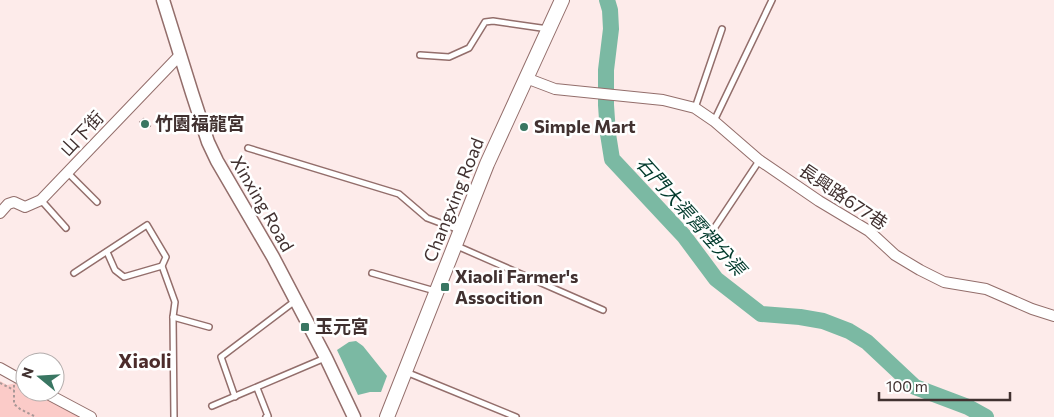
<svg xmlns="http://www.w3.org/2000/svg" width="1054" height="417" viewBox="0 0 1054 417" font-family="Commissioner,'Noto Sans TC',sans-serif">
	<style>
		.green { fill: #fbcbc8 }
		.water { fill: #7bb9a3 }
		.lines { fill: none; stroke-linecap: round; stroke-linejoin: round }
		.river { stroke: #7bb9a3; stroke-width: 16 }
		.building { fill: #d3aba8; stroke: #8a6664 }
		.service-casing { stroke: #936e6b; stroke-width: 8 }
		.minor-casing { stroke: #936e6b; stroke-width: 12 }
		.tertiary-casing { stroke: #936e6b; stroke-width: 15 }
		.secondary-casing { stroke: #936e6b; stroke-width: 16 }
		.path { stroke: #a99897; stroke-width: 2; stroke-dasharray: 2.5 2.5; stroke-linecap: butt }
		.service { stroke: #fff; stroke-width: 5 }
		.minor { stroke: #fff; stroke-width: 10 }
		.tertiary { stroke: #fff; stroke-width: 12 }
		.secondary { stroke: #fff; stroke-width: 14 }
		.poi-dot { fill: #397662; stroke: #fff; stroke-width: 2 }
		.labels { text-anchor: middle; stroke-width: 5; stroke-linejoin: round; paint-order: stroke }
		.poi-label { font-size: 18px; font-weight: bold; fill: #413130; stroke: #fff; text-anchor: start }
		.street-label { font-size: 18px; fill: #413130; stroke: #fff }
		.water-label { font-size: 19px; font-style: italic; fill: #00392b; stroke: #fff }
		.quarter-label { font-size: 20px; font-weight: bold; fill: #4c2c2b; stroke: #fff }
	</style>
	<rect width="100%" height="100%" fill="#fdebea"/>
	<polygon class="green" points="0,381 7,385 17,383 25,388 25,392 33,392 79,417 0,417"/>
	<polygon class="water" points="356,341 363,346 387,376 381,392 370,392 358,395 337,350 349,342"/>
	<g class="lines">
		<polyline class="river" points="607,0 610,10 611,29 606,70 606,105 608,134 612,159 684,236 716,279 761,314 800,317 823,321 849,331 867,342 915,387 968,407 986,417"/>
	</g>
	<polygon class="building" points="144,118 151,126 146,129 139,122"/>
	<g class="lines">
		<defs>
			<g id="service">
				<polyline points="420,55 449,57 469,48 485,22 493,21 548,29"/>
				<polyline points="695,108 722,29"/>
				<polyline points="714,121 772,0"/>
				<polyline points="248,148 399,194 427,218 459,230"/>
				<polyline points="68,173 97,202"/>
				<polyline points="41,200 66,228"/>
				<polyline points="713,230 759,161"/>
				<polyline points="457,246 603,310"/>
				<polyline points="107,252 115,270 124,277 162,266"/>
				<polyline points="74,273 147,225 166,257 162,266 175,302 173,317 174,417"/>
				<polyline points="372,273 435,291"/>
				<polyline points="173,317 209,327"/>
				<polyline points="406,372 516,417"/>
				<polyline points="257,388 268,416 266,417"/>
				<polyline points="235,397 221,357 295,301"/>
				<polyline points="212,406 325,358"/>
			</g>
			<g id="minor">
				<polyline points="526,78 555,89 663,100 695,108 714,121 759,160 819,201 869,231 895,255 920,270 944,282 986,289 1032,309 1054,316"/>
				<polyline points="0,213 8,204 14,202 25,207 41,200 180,55"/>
				<polyline points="0,368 25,382"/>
				<polyline points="44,392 91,417"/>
			</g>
			<polyline id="tertiary" points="163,0 192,93 208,142 217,161 273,257 326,358 354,417"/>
			<polyline id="secondary" points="387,417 487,164 562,0"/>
		</defs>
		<use href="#service" class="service-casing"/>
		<use href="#minor" class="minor-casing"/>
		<use href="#tertiary" class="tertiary-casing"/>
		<use href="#secondary" class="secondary-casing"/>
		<g class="path">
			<polyline points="0,383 14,390"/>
			<polyline points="14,385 14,404 20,409 36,417"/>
		</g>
		<use href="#service" class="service"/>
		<use href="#minor" class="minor"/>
		<use href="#tertiary" class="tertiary"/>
		<use href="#secondary" class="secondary"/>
	</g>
	<g class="poi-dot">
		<circle cx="145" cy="124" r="5"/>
		<circle cx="524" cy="127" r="5"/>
		<rect x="440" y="282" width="10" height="10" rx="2.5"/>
		<rect x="300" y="322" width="10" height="10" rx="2.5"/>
	</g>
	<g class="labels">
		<g class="poi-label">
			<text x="155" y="130">竹園福龍宮</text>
			<text x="534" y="133">Simple Mart</text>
			<text x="455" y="283">Xiaoli Farmer's<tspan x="455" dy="21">Assocition</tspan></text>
			<text x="315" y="333">玉元宮</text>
		</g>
		<g class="street-label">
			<text transform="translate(82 134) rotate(-47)" y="6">山下街</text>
			<text transform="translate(843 197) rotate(34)" y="6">長興路677巷</text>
			<text transform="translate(454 200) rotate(-68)" y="6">Changxing Road</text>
			<text transform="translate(262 204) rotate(60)" y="6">Xinxing Road</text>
		</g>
		<g class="water-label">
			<text transform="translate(691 216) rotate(48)" y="7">石門大渠霄裡分渠</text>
		</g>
		<g class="quarter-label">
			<text x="145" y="368">Xiaoli</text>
		</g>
	</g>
	<g transform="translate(40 377) rotate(288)"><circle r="24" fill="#ffffff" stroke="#b3adac"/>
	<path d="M0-4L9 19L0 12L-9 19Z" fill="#397662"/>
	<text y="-8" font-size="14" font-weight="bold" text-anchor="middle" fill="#413130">N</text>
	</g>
	<path d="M879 392v8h131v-8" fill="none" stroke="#413130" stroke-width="2.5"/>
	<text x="886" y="392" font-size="15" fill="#413130" stroke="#ffffff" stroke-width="4" paint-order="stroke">100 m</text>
</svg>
